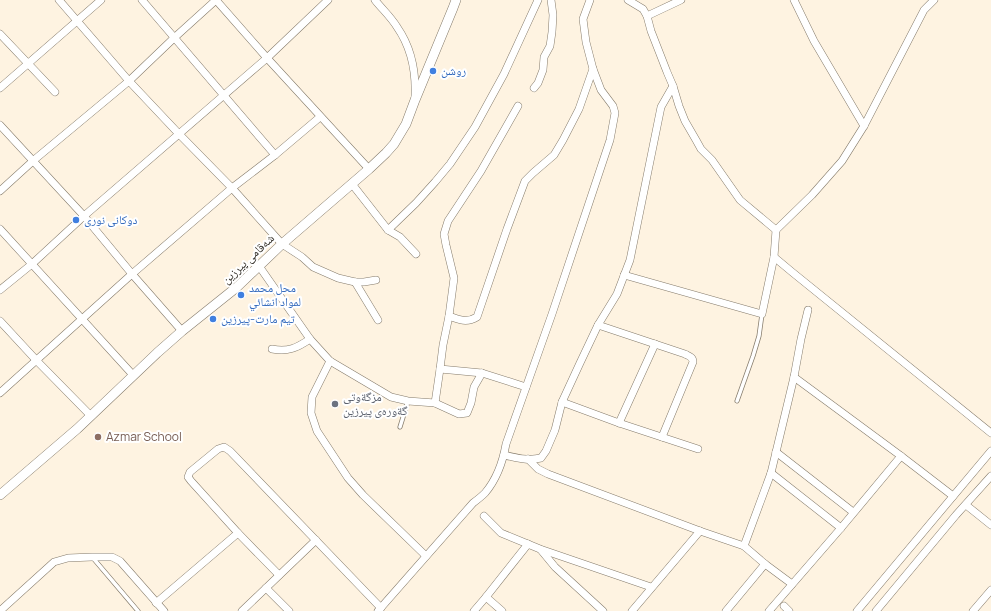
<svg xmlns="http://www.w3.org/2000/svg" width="991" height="611" viewBox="0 0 991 611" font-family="Manrope,'Noto Naskh Arabic',sans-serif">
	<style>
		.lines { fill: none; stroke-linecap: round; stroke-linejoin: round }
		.service-casing { stroke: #857b6b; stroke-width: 5 }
		.minor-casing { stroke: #857b6b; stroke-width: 8 }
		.tertiary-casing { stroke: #857b6b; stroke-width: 10 }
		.service { stroke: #fff; stroke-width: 3.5 }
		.minor { stroke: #fff; stroke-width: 7 }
		.tertiary { stroke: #fff; stroke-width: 9 }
		.shop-dot { fill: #3f7fe0; stroke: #fff; stroke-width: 1.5 }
		.worship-dot { fill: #6b7280; stroke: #fff; stroke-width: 1.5 }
		.education-dot { fill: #8d6e63; stroke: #fff; stroke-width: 1.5 }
		.labels { text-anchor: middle; stroke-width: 4; stroke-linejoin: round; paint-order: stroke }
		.shop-label { font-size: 12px; fill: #366cbe; stroke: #fff; text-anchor: start }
		.street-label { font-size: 12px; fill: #322e27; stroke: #fff }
		.worship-label { font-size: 12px; fill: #5b616d; stroke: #fff; text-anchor: start }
		.education-label { font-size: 12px; fill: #785e54; stroke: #fff; text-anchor: start }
	</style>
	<rect width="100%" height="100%" fill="#fef3e1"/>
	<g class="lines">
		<defs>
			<g id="service">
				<polyline points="737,401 753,356 759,336 762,314"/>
				<polyline points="400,427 408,401"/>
				<polyline points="93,558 138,611"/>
			</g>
			<g id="minor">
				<polyline points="59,0 129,81 179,134 232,188 282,244 302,257 313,267 338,278 355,282 364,282 376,280"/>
				<polyline points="142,0 275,155"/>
				<polyline points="216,0 267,58 369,169"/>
				<path d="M375 0C382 9 391 17 397 27 411 47 416 71 415 96"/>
				<polyline points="628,0 643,9 647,16 651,31 667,72 673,86 679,106 685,121 696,140 701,149 712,160 740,200 776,230 774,257 792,272 991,433"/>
				<polyline points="794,0 814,41 864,126"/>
				<polyline points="647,16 681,0"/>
				<polyline points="0,34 55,92"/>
				<polyline points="0,88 101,0"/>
				<polyline points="534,88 538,83 543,70 544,57 550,46 552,32 553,15 551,0"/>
				<polyline points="0,125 84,216 132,274 182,331"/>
				<polyline points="352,184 388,230 400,237 416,254"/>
				<polyline points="0,191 34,160 129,81 174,38 216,0"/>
				<polyline points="0,229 133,375"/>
				<polyline points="388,230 416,203 435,182 450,164 475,127 504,74 538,0"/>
				<polyline points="776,230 812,195 842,161 864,126 924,10 934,0"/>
				<polyline points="259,266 310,339 330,361 391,397 408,401 435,403 459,414 467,413 471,403 474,387 482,373"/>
				<polyline points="624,275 762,314 774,257"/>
				<polyline points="355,282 378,320"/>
				<polyline points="0,290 32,264 84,216 267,58 328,0"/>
				<path d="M449 316C459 320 467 323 477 317L507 229 525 181 533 173 554 155 563 140 579 109 593 69"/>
				<polyline points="0,321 37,361 91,416"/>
				<path d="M598 325 685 354C689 356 693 357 693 362L662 437"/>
				<path d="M272 349C288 352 297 348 310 339"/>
				<polyline points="330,361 312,397 311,413 317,431 348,478 363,495 426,556"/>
				<polyline points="440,369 482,373 526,387"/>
				<polyline points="794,377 901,456 953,496"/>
				<polyline points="0,393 132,274 232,188 275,155 320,117"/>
				<polyline points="562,402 619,423 698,449"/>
				<polyline points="435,403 440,369 443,345 449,316 454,278 446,245 444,234 448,221 481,171 518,106"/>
				<polyline points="619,423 655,344"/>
				<polyline points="776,452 853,512"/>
				<path d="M504 455C516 458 528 461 541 458L546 451 555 430 562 402 580 363 598 325 617 294 630 260 661 107 673 86"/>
				<polyline points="528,459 538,469 548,474 700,531 744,546 765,564 792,584"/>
				<polyline points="771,473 841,528"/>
				<polyline points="966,505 991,525"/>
				<polyline points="484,516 501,533 540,549 651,587"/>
				<polyline points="744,546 771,473 794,377 801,339 808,310"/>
				<polyline points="541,550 555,567 603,611"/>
				<polyline points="279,575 238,533 191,481 188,477 190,472 218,449 224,447 230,451 381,608"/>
				<polyline points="266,588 289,611"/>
				<polyline points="486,597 502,611"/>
				<polyline points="156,603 238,533"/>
				<polyline points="784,606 789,611"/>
				<polyline points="0,611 54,562 68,558 92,557 112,557 120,561 164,611"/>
				<polyline points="242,611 316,540"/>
				<path d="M378 611 473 503C477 500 481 497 485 493 496 480 503 461 506 444L552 314 610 140 615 113 613 106 601 90 593 69 586 42 583 19 590 0"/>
				<polyline points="474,611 486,597 528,544"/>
				<polyline points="632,611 700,531"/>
				<polyline points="726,611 765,564"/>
				<polyline points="769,611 841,528 901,456"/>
				<polyline points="857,611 991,451"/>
				<polyline points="876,611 956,515 991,476"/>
				<polyline points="973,611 991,590"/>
			</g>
			<polyline id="tertiary" points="0,495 77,429 157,353 182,331 237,287 282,244 369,169 386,153 394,144 406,124 415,100 453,8 456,0"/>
		</defs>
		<use href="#service" class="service-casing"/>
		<use href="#minor" class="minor-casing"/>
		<use href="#tertiary" class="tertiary-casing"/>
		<use href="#service" class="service"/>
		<use href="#minor" class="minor"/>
		<use href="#tertiary" class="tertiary"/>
	</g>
	<g class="shop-dot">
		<circle cx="433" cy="71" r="4"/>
		<circle cx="76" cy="220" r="4"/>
		<circle cx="241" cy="295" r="4"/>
		<circle cx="213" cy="319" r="4"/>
	</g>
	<circle class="worship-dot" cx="335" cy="404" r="4"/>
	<circle class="education-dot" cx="98" cy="437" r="4"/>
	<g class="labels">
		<g class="shop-label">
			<text x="441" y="75">روشن</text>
			<text x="84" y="224">دوکانی نوری</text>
			<text x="249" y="292">محل محمد<tspan x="249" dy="14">لمواد انشائي</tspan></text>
			<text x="221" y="323">تیم مارت-پیرزین</text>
		</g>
		<g class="street-label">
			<text transform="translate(248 259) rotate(-43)" y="4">شەقامی پیرزین</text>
		</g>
		<g class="worship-label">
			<text x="343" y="401">مزگةوتی<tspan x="343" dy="14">گةورەی پیرزین</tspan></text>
		</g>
		<g class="education-label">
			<text x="106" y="441">Azmar School</text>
		</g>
	</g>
</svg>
